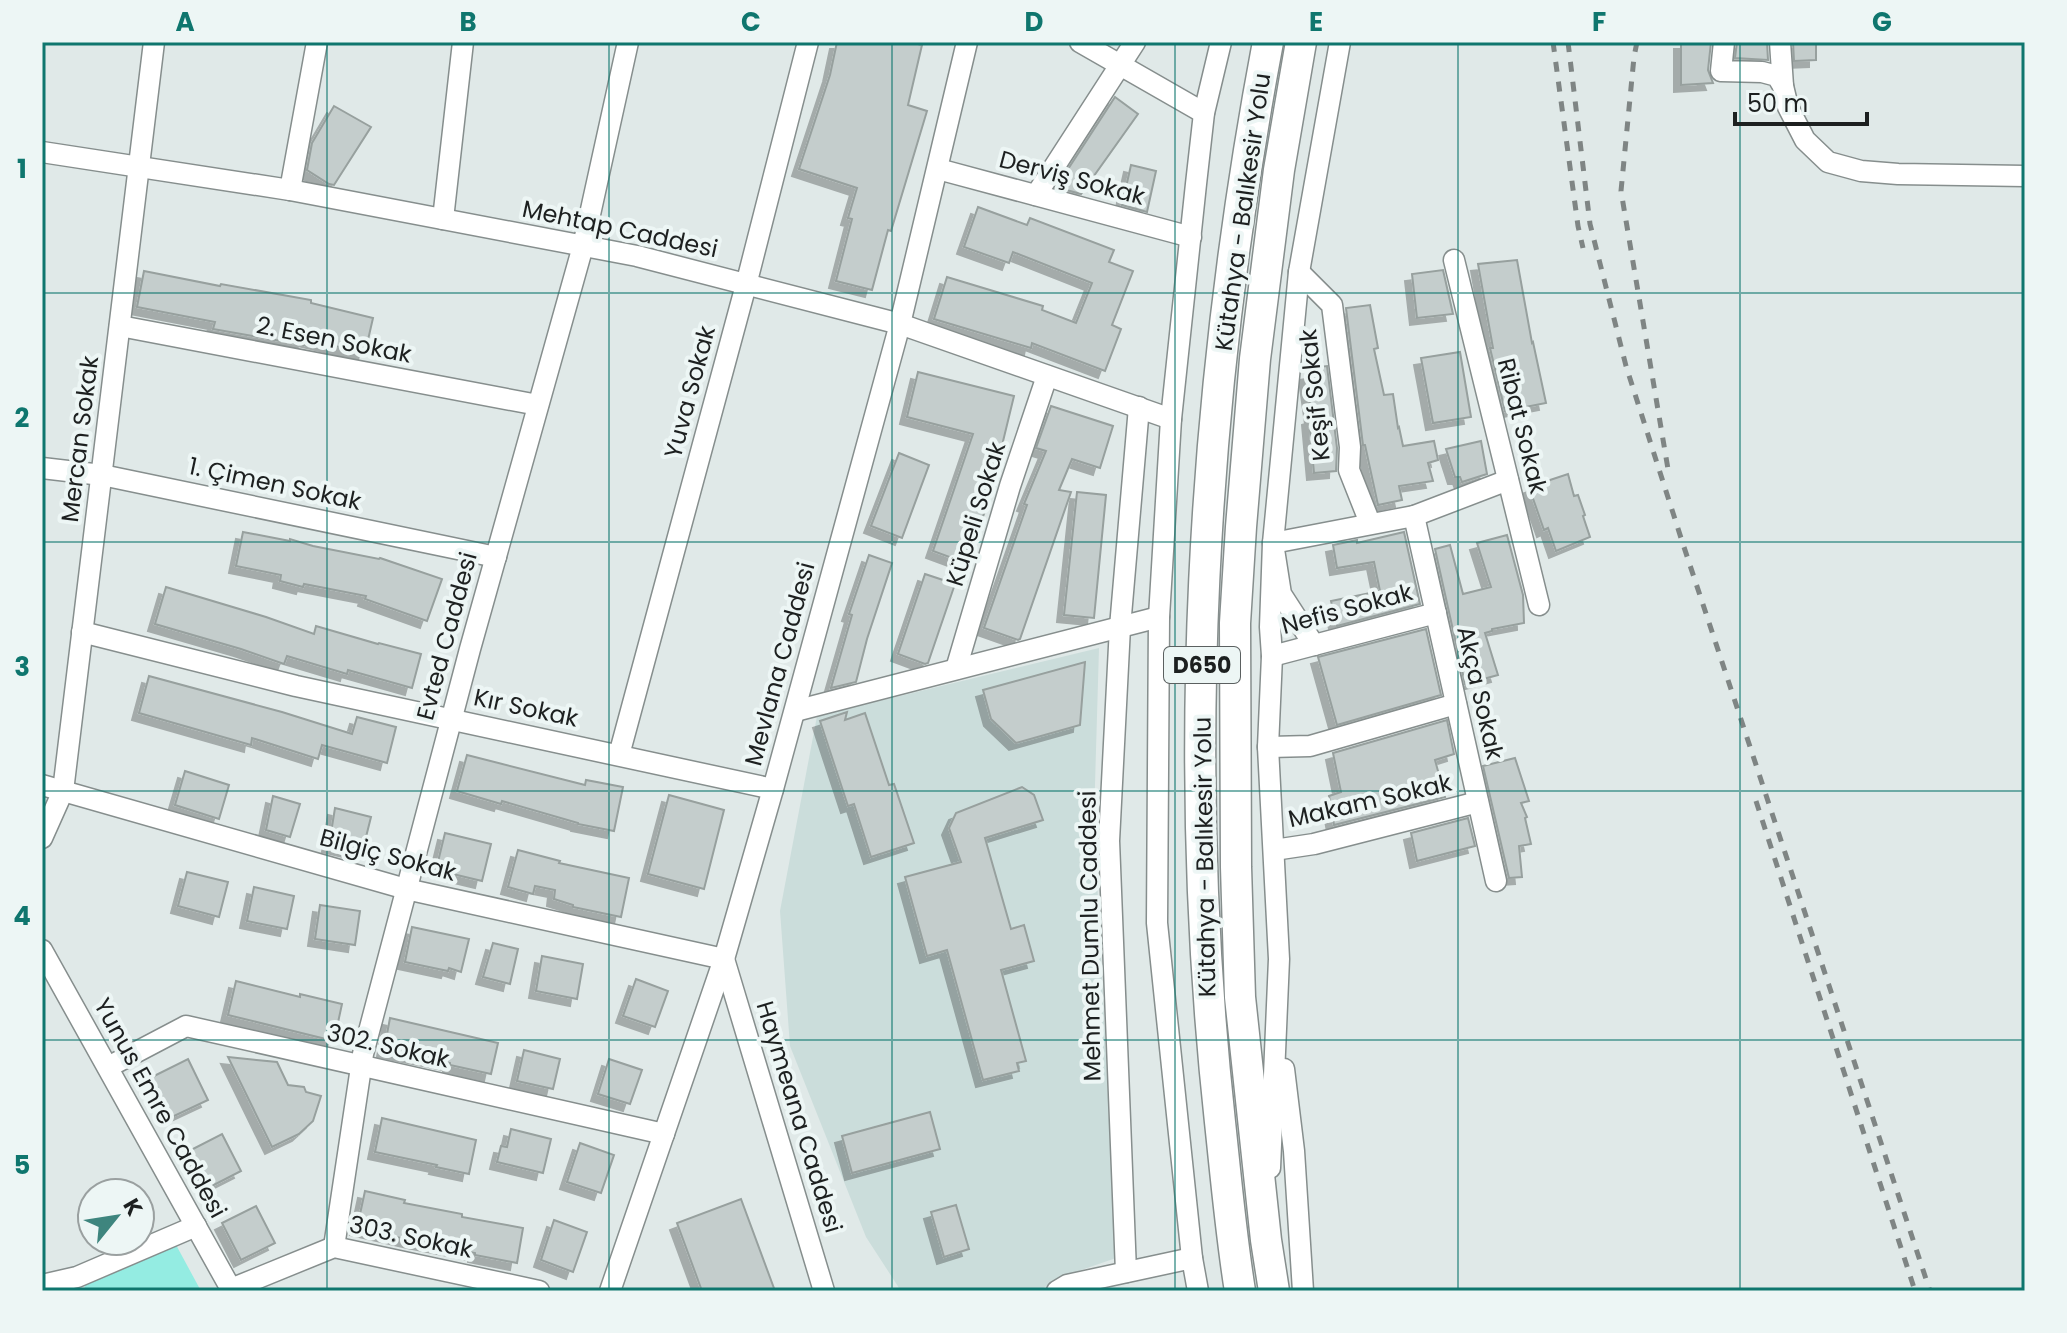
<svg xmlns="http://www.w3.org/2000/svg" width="2067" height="1333" viewBox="0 0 2067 1333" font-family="Poppins,sans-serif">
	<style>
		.built { fill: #cbdddb }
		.green { fill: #94ece2 }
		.building { fill: #c4cdcc; stroke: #97a09e; stroke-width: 2; filter: url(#shadow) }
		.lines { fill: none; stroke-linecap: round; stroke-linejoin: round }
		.minor-casing { stroke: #868e8d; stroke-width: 23 }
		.highway-casing { stroke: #868e8d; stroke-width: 33 }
		.minor { stroke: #fff; stroke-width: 20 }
		.highway { stroke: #fff; stroke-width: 30 }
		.rail { stroke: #7f8584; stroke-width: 5; stroke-dasharray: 10 10; stroke-linecap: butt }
		.grid { fill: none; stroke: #0f766e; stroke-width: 2; stroke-opacity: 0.55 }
		.labels { text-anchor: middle; stroke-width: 8; stroke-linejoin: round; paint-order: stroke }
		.shield { fill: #edf6f5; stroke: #5b6060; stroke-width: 2 }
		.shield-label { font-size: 22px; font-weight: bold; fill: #1d2020 }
		.street-label { font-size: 24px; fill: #1d2020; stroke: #edf6f5 }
		.neatline { fill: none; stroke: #0f766e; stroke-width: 3 }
		.grid-label { font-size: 26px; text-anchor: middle; font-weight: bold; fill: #0f766e }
	</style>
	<defs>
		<filter id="shadow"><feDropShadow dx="-7" dy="7" stdDeviation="0" flood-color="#0004"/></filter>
	</defs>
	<rect width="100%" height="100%" fill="#e0e9e8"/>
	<polygon class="built" points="1099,648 1094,819 1116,1258 1064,1276 1038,1291 901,1291 866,1237 790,1046 780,911 817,716"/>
	<polygon class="green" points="175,1243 201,1291 85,1291 84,1279"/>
	<g class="building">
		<polygon points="837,42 909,42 922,45 908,105 927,111 891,231 888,230 872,290 836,281 852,219 848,218 857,188 799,169 830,75"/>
		<polygon points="1681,42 1711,42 1708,70 1713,83 1681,85"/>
		<polygon points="1737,42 1767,42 1768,60 1735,58"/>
		<polygon points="1793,42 1816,42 1816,60 1794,61"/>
		<polygon points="1115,97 1138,114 1081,194 1059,188 1057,186"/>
		<polygon points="334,106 371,127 334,185 329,184 307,170 312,143"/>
		<polygon points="1131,165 1156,171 1147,212 1122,205"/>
		<polygon points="978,207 1027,225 1030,218 1114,250 1109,262 1133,271 1112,325 1121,329 1105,371 1032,343 1031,348 934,319 947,277 1043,306 1042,310 1076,323 1092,283 1013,252 1009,263 964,247"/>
		<polygon points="1517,260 1532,343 1533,342 1546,403 1505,411 1490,348 1493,348 1478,264"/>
		<polygon points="1443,270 1453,314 1417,318 1412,274"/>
		<polygon points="144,271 220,286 221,284 311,300 311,303 373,318 365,353 305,339 304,345 213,329 215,322 137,307"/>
		<polygon points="1370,305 1378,348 1374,349 1384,395 1393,394 1398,428 1399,427 1403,446 1434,441 1438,460 1428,463 1433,481 1399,486 1402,500 1378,505 1365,445 1363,445 1346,308"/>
		<polygon points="1460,352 1471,417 1433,423 1421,358"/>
		<polygon points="1327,366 1337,448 1336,471 1314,473 1309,418 1312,417 1306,373 1319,371 1318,367"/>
		<polygon points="918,372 1014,396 997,466 1000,467 975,540 971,539 963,562 933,551 973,434 907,417"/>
		<polygon points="1051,406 1113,426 1100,468 1072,459 1059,490 1071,492 1020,639 1018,640 984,628 1027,505 1024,504 1046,451 1036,448"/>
		<polygon points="1481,441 1487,474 1462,482 1460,477 1455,477 1446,449"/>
		<polygon points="899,453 929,465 902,538 871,526"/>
		<polygon points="1568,474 1574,496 1578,495 1585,515 1583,516 1590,537 1556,551 1548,528 1544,530 1529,487"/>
		<polygon points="1077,492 1106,495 1094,618 1064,615"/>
		<polygon points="243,532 290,541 290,539 313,546 379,559 380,558 442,579 427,621 365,599 366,596 304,584 303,587 280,581 281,575 236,566"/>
		<polygon points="1404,532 1420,604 1337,626 1331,601 1380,591 1374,562 1337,568 1333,545 1357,540 1357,543"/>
		<polygon points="1507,535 1523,595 1524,623 1492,629 1492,631 1485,633 1498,675 1465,684 1435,549 1450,545 1463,594 1491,587 1477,543"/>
		<polygon points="869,555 892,563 867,639 856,682 831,688 852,615 849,614"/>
		<polygon points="925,574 955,584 928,663 925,664 898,654"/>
		<polygon points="166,587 266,617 314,634 316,626 378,644 379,643 421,654 412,688 348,670 347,674 287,656 284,664 241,649 155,624"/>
		<polygon points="1426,629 1441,695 1337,725 1318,657"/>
		<polygon points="1085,662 1080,725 1016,743 991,719 983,690"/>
		<polygon points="149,676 282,712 352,734 357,717 396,727 387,763 322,745 318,759 252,738 251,745 139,713"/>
		<polygon points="847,712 845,720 865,713 889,785 894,784 914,843 871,857 854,804 848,806 820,721"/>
		<polygon points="1447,720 1454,754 1435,760 1445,797 1334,825 1329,796 1341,792 1333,753"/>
		<polygon points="467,755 585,785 586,780 623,787 614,831 578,824 578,823 502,801 501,804 457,791"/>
		<polygon points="1515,758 1529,801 1521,803 1527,817 1525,818 1531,844 1519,846 1522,877 1509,878 1483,766"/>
		<polygon points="185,771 229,785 219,819 175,805"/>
		<polygon points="1022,787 1034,795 1043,820 985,838 1011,929 1024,925 1034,961 1001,970 1026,1061 1017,1063 1019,1071 983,1080 947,950 927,956 905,877 961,862 949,828 956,813"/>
		<polygon points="669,795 724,810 704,889 648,874"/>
		<polygon points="273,796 300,804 290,837 266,830"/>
		<polygon points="335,808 371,817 362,853 329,845"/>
		<polygon points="1468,818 1475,846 1417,861 1411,833"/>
		<polygon points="445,833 491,844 482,881 436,870"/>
		<polygon points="518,850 560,861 559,863 629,878 621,917 573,907 573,905 554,899 555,890 535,886 533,894 508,887"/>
		<polygon points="187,872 228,882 219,917 178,906"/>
		<polygon points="254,887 294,896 287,929 247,921"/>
		<polygon points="320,905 360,911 355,945 315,939"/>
		<polygon points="412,927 469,939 461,972 449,968 448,971 405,962"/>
		<polygon points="493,943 518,949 510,984 483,977"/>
		<polygon points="542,956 583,964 577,999 536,991"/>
		<polygon points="636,979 668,991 655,1027 623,1016"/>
		<polygon points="236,981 300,997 300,994 342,1004 334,1041 228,1015"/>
		<polygon points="390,1018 498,1043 491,1074 450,1065 450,1063 384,1050"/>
		<polygon points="524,1050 560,1059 553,1089 517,1081"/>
		<polygon points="228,1057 277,1062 288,1085 304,1087 306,1092 321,1096 313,1121 299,1134 272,1147"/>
		<polygon points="188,1059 208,1100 172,1117 152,1077"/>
		<polygon points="609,1059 642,1070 630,1104 598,1094"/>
		<polygon points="930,1112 940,1149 852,1173 842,1136"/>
		<polygon points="382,1118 476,1140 469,1174 436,1167 437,1165 375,1152"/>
		<polygon points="511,1129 551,1139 543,1173 497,1162 501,1146 507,1147"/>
		<polygon points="222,1134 241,1171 208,1188 189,1151"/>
		<polygon points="580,1143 614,1155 601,1193 567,1182"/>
		<polygon points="365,1191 405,1200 404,1203 462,1214 462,1217 523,1228 517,1263 475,1255 475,1253 414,1241 357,1228"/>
		<polygon points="741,1199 775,1291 702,1291 677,1223"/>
		<polygon points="956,1205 969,1249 944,1257 931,1212"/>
		<polygon points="256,1206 275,1243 241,1260 222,1223"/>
		<polygon points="554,1220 587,1232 573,1272 541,1260"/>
	</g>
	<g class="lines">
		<defs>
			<g id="minor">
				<polyline points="1080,42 1204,113"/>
				<polyline points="1724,42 1721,71 1762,72 1777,76 1783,86"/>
				<polyline points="1780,42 1783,86 1788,107 1805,140 1828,162 1861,171 1898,174 2025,176"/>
				<polyline points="42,152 290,190 637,256 900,324 1171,419"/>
				<polyline points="938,169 1191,237"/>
				<polyline points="290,190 317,42"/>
				<polyline points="1036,195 1135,42"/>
				<polyline points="443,219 463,42"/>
				<polyline points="1454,260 1539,605"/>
				<polyline points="1299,272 1332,305 1350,447 1349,470 1370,523"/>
				<polyline points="120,326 538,405"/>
				<polyline points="42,468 102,475 496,557"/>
				<polyline points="1414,516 1496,881"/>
				<polyline points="82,632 296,686 773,789"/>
				<polyline points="1314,645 1281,594 1273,543 1414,516 1508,480"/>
				<polyline points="1272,656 1436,613"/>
				<polyline points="956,669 1010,486 1047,376"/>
				<polyline points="795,711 1159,617"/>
				<polyline points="1268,747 1310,746 1456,704"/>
				<polyline points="619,755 746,285 808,42"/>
				<polyline points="42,785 406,889 724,959 824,1291"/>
				<polyline points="42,838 63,791 154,42"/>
				<polyline points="1274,850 1314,844 1478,802"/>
				<polyline points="42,950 232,1291"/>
				<polyline points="108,1067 186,1026 664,1134"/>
				<polyline points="1284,1069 1294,1151 1303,1291"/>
				<polyline points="1270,1168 1279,959 1268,747 1272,656 1270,627 1273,543 1299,272 1340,42"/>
				<polyline points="334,1247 363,1054 470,649 583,246 628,42"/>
				<polyline points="1126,1272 1109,841 1120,627 1139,407"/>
				<polyline points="42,1285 77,1277 196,1226"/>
				<polyline points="231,1289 334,1247 539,1291"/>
				<polyline points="610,1291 724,959 773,789 900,324 967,42"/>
				<polyline points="1057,1291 1067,1285 1192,1258"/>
				<polyline points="1198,1291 1192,1258 1157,923 1159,617 1171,419 1196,184 1204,113 1221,42"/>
			</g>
			<g id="highway">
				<path d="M1240 1291C1231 1235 1226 1178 1220 1122 1181 763 1201 396 1268 42"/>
				<polyline points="1274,1291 1266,1240 1240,997 1236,867 1235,623 1241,527 1255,359 1279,170 1301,42"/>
			</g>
		</defs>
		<use href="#minor" class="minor-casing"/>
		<use href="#highway" class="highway-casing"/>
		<use href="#minor" class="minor"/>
		<use href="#highway" class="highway"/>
		<g class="rail">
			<polyline points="1553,42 1578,226 1583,248"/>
			<polyline points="1568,42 1590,224 1626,366 1681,538 1930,1291"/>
			<polyline points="1637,42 1634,57 1621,191 1668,469"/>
			<polyline points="1756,801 1915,1291"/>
		</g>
	</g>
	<path class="grid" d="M327 42V1291M609 42V1291M892 42V1291M1175 42V1291M1458 42V1291M1740 42V1291M42 293H2025M42 542H2025M42 791H2025M42 1040H2025"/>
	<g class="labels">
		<rect class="shield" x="1164" y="647" width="76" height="36" rx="6"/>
		<g class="shield-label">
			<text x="1202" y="673">D650</text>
		</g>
		<g class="street-label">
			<text transform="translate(1072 178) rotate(15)" y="8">Derviş Sokak</text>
			<text transform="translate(1243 212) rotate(-82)" y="8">Kütahya - Balıkesir Yolu</text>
			<text transform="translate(620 229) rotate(12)" y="8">Mehtap Caddesi</text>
			<text transform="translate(334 340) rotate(11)" y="8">2. Esen Sokak</text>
			<text transform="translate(690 392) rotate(-75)" y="8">Yuva Sokak</text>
			<text transform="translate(1315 395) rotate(-96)" y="8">Keşif Sokak</text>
			<text transform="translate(1522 426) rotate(76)" y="8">Ribat Sokak</text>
			<text transform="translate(80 439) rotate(-83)" y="8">Mercan Sokak</text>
			<text transform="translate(275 484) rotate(12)" y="8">1. Çimen Sokak</text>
			<text transform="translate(976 514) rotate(-73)" y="8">Küpeli Sokak</text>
			<text transform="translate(1347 609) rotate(-15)" y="8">Nefis Sokak</text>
			<text transform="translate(447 636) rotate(-75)" y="8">Evted Caddesi</text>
			<text transform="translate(780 664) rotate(-75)" y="8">Mevlana Caddesi</text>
			<text transform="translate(1480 693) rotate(77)" y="8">Akça Sokak</text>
			<text transform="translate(526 708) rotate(12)" y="8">Kır Sokak</text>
			<text transform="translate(1370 801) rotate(-13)" y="8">Makam Sokak</text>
			<text transform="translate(388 855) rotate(15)" y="8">Bilgiç Sokak</text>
			<text transform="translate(1205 857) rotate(-91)" y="8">Kütahya - Balıkesir Yolu</text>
			<text transform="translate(1090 936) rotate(-91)" y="8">Mehmet Dumlu Caddesi</text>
			<text transform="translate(388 1046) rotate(13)" y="8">302. Sokak</text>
			<text transform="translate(160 1108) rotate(61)" y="8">Yunus Emre Caddesi</text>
			<text transform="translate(799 1117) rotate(73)" y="8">Haymeana Caddesi</text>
			<text transform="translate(411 1237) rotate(12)" y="8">303. Sokak</text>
		</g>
	</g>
	<rect width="2067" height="1333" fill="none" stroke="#edf6f5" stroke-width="88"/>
	<g transform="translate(116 1217) rotate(60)"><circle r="38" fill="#edf6f5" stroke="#9aa0a0" stroke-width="2"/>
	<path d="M0-6L14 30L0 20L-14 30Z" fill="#3e857e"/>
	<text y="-12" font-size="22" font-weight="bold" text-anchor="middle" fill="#1d2020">K</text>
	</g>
	<path d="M1735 112v12h132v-12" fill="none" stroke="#1d2020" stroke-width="4"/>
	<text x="1747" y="112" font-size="24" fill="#1d2020" stroke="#edf6f5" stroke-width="6" paint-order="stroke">50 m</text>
	<rect x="44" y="44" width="1979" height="1245" class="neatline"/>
	<g class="grid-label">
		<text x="185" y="31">A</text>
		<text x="468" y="31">B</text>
		<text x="751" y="31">C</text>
		<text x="1034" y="31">D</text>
		<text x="1316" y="31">E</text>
		<text x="1599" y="31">F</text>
		<text x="1882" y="31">G</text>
		<text x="22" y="178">1</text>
		<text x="22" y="427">2</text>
		<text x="22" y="676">3</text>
		<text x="22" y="925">4</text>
		<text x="22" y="1174">5</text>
	</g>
</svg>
